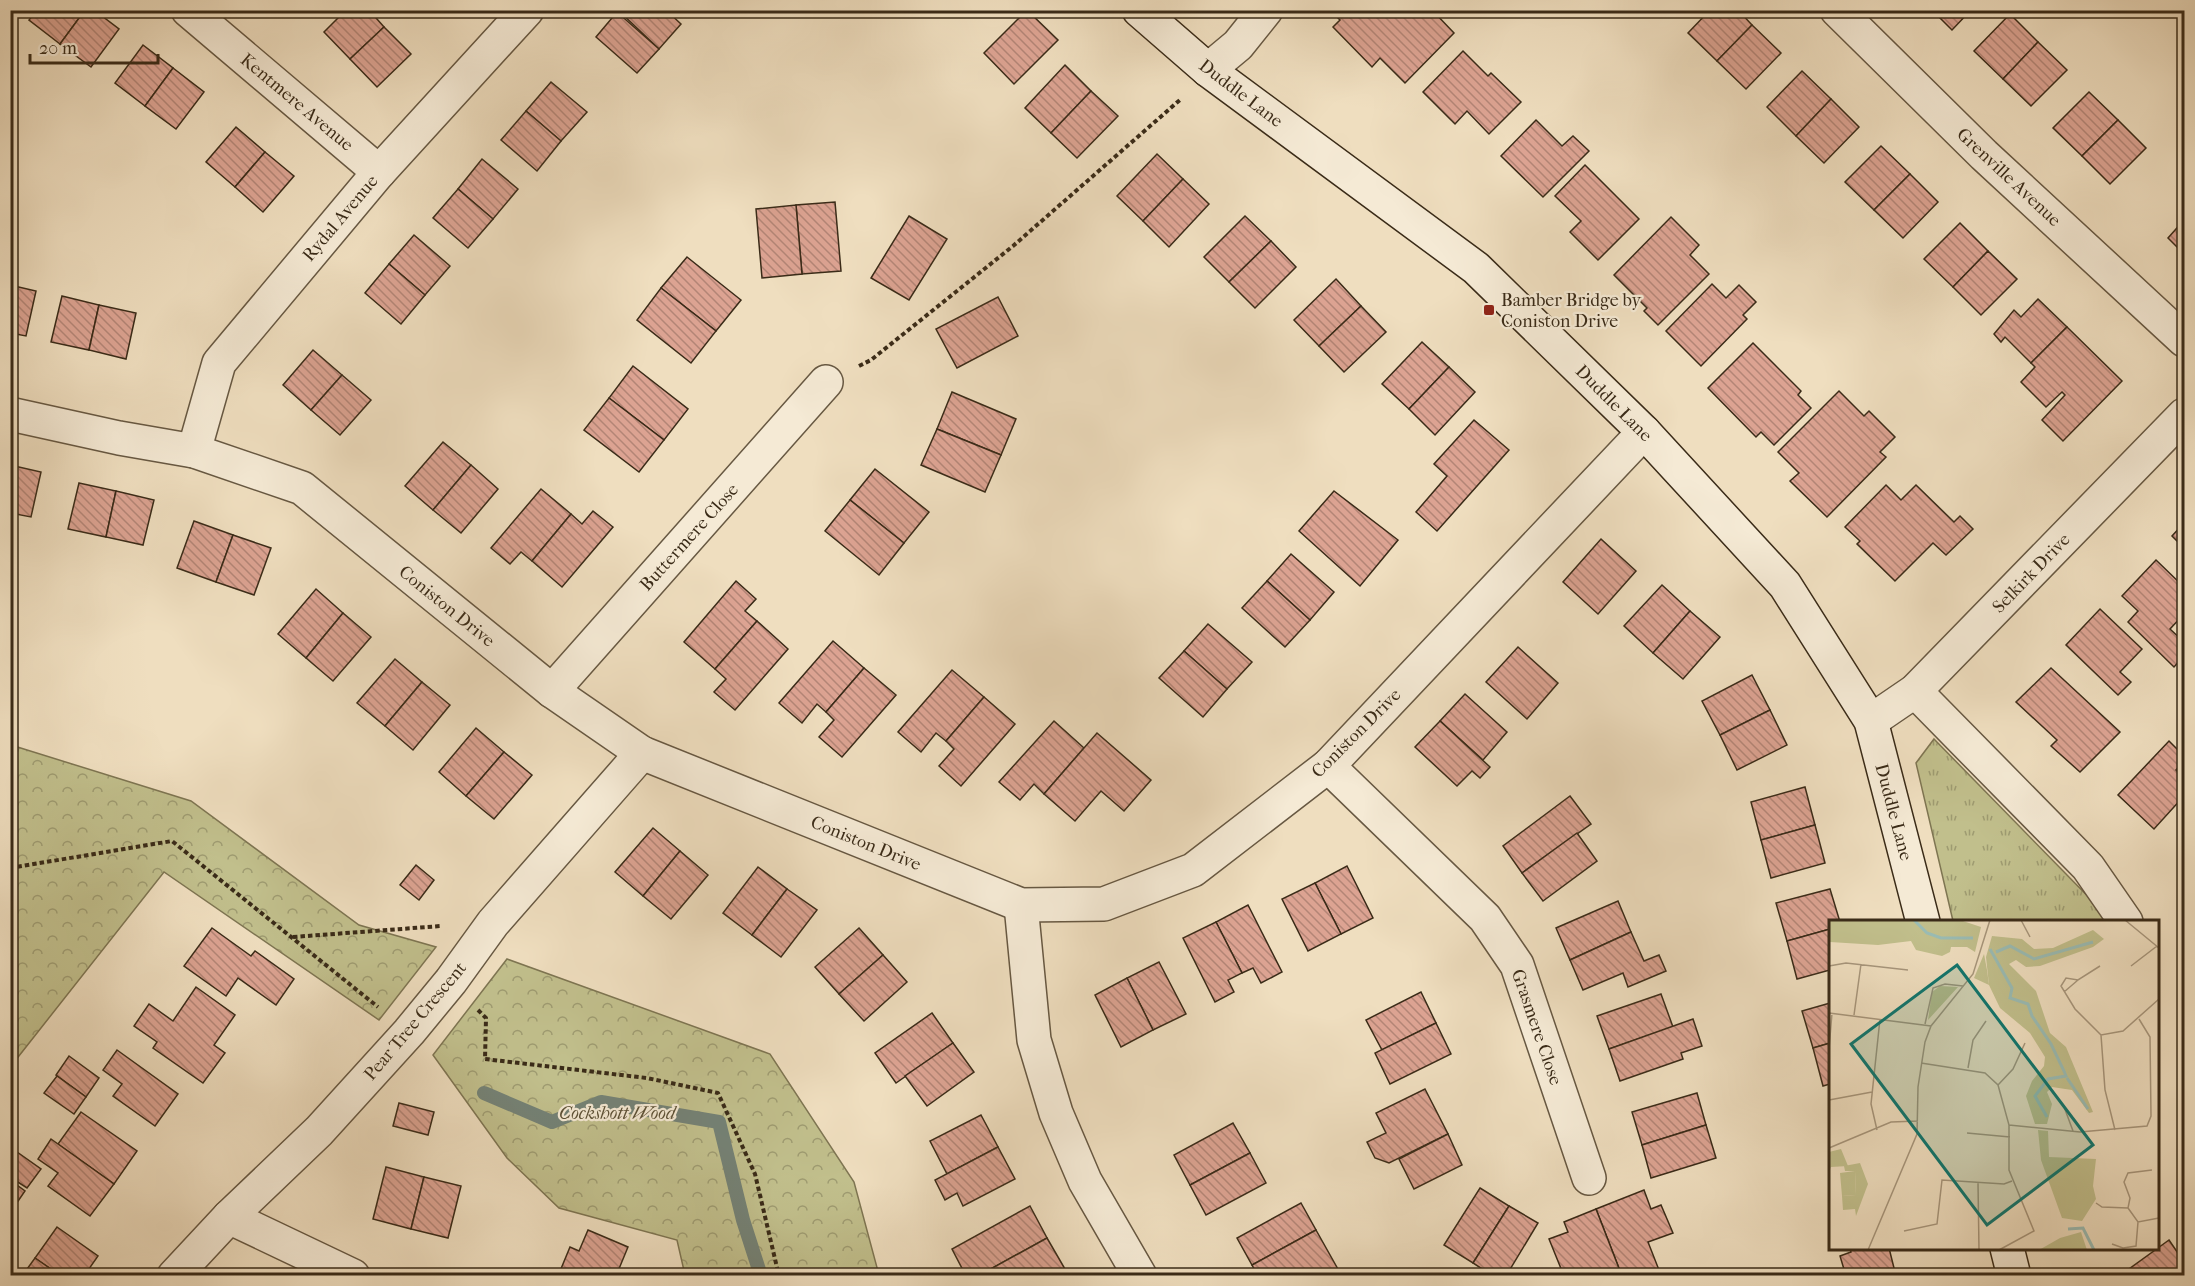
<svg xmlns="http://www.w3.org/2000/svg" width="2195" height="1286" viewBox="0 0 2195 1286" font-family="'IM FELL French Canon',serif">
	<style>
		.grass { fill: url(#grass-tufts); stroke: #7e7552; stroke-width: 1.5 }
		.forest { fill: url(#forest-crowns); stroke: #7e7552; stroke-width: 1.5 }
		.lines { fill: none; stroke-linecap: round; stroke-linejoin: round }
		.stream { stroke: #748276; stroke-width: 14 }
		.building { fill: url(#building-back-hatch); stroke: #3a2b18; stroke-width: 1.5 }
		.street-casing { stroke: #675842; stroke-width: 36 }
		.secondary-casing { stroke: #3a2b18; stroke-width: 36 }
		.path { stroke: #3a2b18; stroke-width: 4; stroke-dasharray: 4.5 3; stroke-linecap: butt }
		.street { stroke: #f5ead5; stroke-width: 33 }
		.secondary { stroke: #f5ead5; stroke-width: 33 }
		.poi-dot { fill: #8f2418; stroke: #f5ead5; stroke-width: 2 }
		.labels { text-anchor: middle; stroke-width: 4.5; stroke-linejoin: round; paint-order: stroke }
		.street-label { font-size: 18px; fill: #3a2b18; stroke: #f5ead5 }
		.poi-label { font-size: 18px; fill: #3a2b18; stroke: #f5ead5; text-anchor: start }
		.park-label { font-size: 18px; font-style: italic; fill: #5c5035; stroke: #f5ead5 }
		.inset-river { fill: none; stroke: #9abcb4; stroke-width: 3 }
		.inset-road { fill: none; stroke: #a7967c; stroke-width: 1.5 }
		.view { fill: #0f766e; fill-opacity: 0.15; stroke: #0f766e; stroke-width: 3 }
		.inset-edge { fill: none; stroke: #3a2b18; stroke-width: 3 }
	</style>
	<defs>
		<pattern id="grass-tufts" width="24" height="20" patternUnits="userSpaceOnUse" patternTransform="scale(1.5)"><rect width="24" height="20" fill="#c1bf8c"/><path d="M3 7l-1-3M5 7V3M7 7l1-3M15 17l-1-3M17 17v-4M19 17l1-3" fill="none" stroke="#9e9b71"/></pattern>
		<pattern id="forest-crowns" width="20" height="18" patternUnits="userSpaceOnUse" patternTransform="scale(1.5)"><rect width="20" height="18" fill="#c1bf8c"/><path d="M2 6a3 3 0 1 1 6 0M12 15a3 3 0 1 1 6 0" fill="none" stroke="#9e9b71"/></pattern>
		<pattern id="building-back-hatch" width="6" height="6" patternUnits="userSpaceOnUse" patternTransform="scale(1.5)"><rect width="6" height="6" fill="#dca392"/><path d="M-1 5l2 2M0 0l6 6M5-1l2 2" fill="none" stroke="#b38576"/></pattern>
	</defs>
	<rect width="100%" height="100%" fill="#efdebf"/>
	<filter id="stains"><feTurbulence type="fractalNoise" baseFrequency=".00333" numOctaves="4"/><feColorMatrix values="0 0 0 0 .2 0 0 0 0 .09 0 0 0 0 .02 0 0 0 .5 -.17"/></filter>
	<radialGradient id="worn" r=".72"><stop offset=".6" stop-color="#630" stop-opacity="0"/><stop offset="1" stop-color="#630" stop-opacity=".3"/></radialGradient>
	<polygon class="grass" points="1934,739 2112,921 1953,921 1916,763"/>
	<g class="forest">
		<polygon points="11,745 191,801 359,925 436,947 379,1020 164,872 11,1066"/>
		<polygon points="507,959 770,1054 854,1182 879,1275 685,1275 677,1240 559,1208 507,1158 433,1055"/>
	</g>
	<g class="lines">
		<polyline class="stream" points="484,1093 552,1122 601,1102 719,1122 743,1220 761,1276"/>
	</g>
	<g class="building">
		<polygon points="37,10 85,10 60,44 29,20"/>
		<polygon points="85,10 94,10 119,29 91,67 60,44"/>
		<polygon points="346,10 369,10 384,27 350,59 324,32"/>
		<polygon points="618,10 666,10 681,24 659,49"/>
		<polygon points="1027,10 1058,40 1014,84 984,53"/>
		<polygon points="1330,10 1432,10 1454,33 1405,83 1380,58 1372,67 1333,27 1340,20"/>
		<polygon points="1710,10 1738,10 1752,25 1717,61 1688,33"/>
		<polygon points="1932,10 1971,10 1952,30"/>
		<polygon points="617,12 659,49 637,73 596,37"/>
		<polygon points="2010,14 2038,42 2003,79 1974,51"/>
		<polygon points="1752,25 1781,53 1746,89 1717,61"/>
		<polygon points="384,27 411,54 377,87 350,59"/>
		<polygon points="2038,42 2067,70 2031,106 2003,79"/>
		<polygon points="143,45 173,68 145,106 115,83"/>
		<polygon points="1463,51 1488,76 1491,73 1521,102 1489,134 1467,111 1455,124 1423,92"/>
		<polygon points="1065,65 1091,91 1051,133 1025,108"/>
		<polygon points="173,68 204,92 176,129 145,106"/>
		<polygon points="1802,71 1831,99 1796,136 1767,107"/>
		<polygon points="551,82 587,112 561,141 526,111"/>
		<polygon points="1091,91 1118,116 1077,158 1051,133"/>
		<polygon points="2089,92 2118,120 2082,156 2053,128"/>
		<polygon points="1831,99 1859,127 1824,163 1796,136"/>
		<polygon points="526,111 561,141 537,171 501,140"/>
		<polygon points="1536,120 1562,146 1573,136 1589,151 1543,197 1501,156"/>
		<polygon points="2118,120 2146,148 2110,184 2082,156"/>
		<polygon points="236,127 265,152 235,187 206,162"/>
		<polygon points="1881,146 1910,174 1874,210 1845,182"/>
		<polygon points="265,152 294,176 263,212 235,187"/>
		<polygon points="1157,154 1183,179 1143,221 1117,196"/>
		<polygon points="482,159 518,189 493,219 458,189"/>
		<polygon points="1585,165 1639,219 1598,260 1570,232 1581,221 1555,196"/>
		<polygon points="1910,174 1938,202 1903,238 1874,210"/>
		<polygon points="1183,179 1209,204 1169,247 1143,221"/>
		<polygon points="458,189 493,219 468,248 433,218"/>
		<polygon points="835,202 841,271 802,274 796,205"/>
		<polygon points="796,205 802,274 762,278 756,209"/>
		<polygon points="909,216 947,239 909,300 871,278"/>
		<polygon points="1245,216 1271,241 1229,282 1204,257"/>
		<polygon points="1671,217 1699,245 1690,255 1709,274 1658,325 1644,311 1647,308 1614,275"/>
		<polygon points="2184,220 2184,254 2168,238"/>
		<polygon points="1960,223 1988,251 1953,287 1924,259"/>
		<polygon points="414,235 450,266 425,295 389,264"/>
		<polygon points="1271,241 1296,267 1255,308 1229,282"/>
		<polygon points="1988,251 2017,279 1981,315 1953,287"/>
		<polygon points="687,257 741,300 716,331 661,288"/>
		<polygon points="389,264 425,295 401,324 365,293"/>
		<polygon points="1336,279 1361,306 1319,346 1294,320"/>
		<polygon points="1712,284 1726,298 1739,285 1756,302 1743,315 1747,319 1701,366 1666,331"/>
		<polygon points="10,285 36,291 26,336 10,333"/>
		<polygon points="661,288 716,331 691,363 637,320"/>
		<polygon points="62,296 99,305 89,350 51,342"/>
		<polygon points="998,297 1018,336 957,368 936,329"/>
		<polygon points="2038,299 2067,327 2031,363 2005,337 2001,342 1994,334 2014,310 2021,317"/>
		<polygon points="99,305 136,313 126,359 89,350"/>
		<polygon points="1361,306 1386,332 1344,372 1319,346"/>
		<polygon points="2067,327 2122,381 2063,441 2042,420 2065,395 2062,392 2046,407 2021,382 2035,367 2031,363"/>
		<polygon points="1422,342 1449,367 1409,409 1382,384"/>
		<polygon points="1753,343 1801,391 1798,395 1811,408 1774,445 1761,432 1756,437 1708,388"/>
		<polygon points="313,350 342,375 311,410 283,385"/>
		<polygon points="633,366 688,409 664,440 609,398"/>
		<polygon points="1449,367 1475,392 1435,435 1409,409"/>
		<polygon points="342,375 371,400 340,435 311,410"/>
		<polygon points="1839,391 1864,416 1869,411 1895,437 1880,452 1886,457 1827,517 1790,481 1799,473 1778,452"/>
		<polygon points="952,392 1016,419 1001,455 937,429"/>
		<polygon points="609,398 664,440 639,472 584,430"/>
		<polygon points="1474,420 1509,450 1437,531 1416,512 1447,476 1434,464"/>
		<polygon points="937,429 1001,455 985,492 921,465"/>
		<polygon points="443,442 471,465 433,510 405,486"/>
		<polygon points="10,465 41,472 31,517 10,513"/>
		<polygon points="471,465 498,489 461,533 433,510"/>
		<polygon points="875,469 929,512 904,543 850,500"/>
		<polygon points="79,483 116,491 106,537 68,529"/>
		<polygon points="1886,485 1901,500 1916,485 1954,522 1960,516 1973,529 1946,555 1933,543 1895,581 1857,544 1860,541 1845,527"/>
		<polygon points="541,489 571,514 532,561 521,552 510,564 491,548"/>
		<polygon points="116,491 154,500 143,545 106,537"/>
		<polygon points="1334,491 1398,540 1360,586 1299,531"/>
		<polygon points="850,500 904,543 879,575 825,531"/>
		<polygon points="593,511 613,527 562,587 532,561 571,514 582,524"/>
		<polygon points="194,521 233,535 216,582 177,568"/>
		<polygon points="2184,523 2184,548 2172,536"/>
		<polygon points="233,535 271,548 254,595 216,582"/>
		<polygon points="1601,539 1636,571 1598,614 1563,582"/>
		<polygon points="1291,554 1334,592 1310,620 1267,581"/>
		<polygon points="2156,560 2184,587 2184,614 2170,629 2184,642 2184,656 2174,667 2128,622 2138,611 2122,596"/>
		<polygon points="736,581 756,599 745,611 757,621 715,669 684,642"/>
		<polygon points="1267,581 1310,620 1285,647 1242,608"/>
		<polygon points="1662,585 1690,611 1653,653 1624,626"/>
		<polygon points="316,589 343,613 306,658 278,634"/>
		<polygon points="2100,609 2142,649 2120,672 2131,682 2118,695 2066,645"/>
		<polygon points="1690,611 1720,637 1683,679 1653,653"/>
		<polygon points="343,613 371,637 333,681 306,658"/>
		<polygon points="757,621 788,649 735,710 714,692 726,679 715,669"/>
		<polygon points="1208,624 1252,662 1227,689 1184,651"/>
		<polygon points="833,641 864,668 826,712 817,704 802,723 779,703"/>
		<polygon points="1518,647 1558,683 1527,719 1486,682"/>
		<polygon points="1184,651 1227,689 1203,717 1159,678"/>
		<polygon points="395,659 422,682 385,726 357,703"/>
		<polygon points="864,668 896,695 842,757 819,737 834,720 826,712"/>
		<polygon points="2051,668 2120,732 2080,772 2051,746 2057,740 2016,702"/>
		<polygon points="952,670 984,697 946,741 936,733 921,752 898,732"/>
		<polygon points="1752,675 1770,710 1720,735 1702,701"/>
		<polygon points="422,682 450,705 413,750 385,726"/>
		<polygon points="1465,694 1507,732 1483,760 1440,721"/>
		<polygon points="984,697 1015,724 961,786 939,766 954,749 946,741"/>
		<polygon points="1770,710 1787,745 1737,770 1720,735"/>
		<polygon points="1054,721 1084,748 1044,794 1034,784 1020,800 999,782"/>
		<polygon points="1440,721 1490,767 1480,778 1472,771 1457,786 1415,747"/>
		<polygon points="476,728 504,752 466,796 439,772"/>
		<polygon points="1097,733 1151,780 1124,811 1101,791 1075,821 1044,794"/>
		<polygon points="2169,741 2184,756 2184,761 2176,770 2184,778 2184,799 2183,797 2154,829 2118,795"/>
		<polygon points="504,752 532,775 494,819 466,796"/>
		<polygon points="1805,787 1815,825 1761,840 1751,802"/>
		<polygon points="1570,796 1591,824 1522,873 1503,846"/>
		<polygon points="1815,825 1825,863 1771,878 1761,840"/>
		<polygon points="653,828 680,851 643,896 615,872"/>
		<polygon points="1577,833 1597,861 1543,901 1522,873"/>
		<polygon points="680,851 708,875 671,919 643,896"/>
		<polygon points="416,865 434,880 419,900 400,885"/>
		<polygon points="1347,866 1373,918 1341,934 1315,883"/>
		<polygon points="758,867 787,889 752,935 723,913"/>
		<polygon points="1315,883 1341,934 1308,951 1282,899"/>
		<polygon points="787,889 817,910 781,957 752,935"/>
		<polygon points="1830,889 1840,922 1830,922 1830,929 1787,941 1776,903"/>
		<polygon points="1618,901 1631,932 1570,960 1556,928"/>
		<polygon points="1248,905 1282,972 1261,983 1253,968 1242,973 1216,922"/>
		<polygon points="1216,922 1242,973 1228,980 1234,992 1215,1002 1183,938"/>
		<polygon points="212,928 251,956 255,951 294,979 276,1005 238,978 226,996 184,966"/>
		<polygon points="859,928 883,955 839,994 815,967"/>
		<polygon points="1830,929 1830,970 1797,979 1787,941"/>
		<polygon points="1631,932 1644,961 1659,955 1666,971 1628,987 1623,973 1583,990 1570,960"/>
		<polygon points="883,955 907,982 864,1021 839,994"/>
		<polygon points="1159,962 1186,1014 1153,1030 1127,978"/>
		<polygon points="1127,978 1153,1030 1121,1047 1095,995"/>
		<polygon points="196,987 235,1015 214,1045 225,1053 203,1083 153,1048 157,1042 134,1026 149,1004 173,1021"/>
		<polygon points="1421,992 1436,1023 1382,1050 1366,1020"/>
		<polygon points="1661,994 1673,1027 1609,1049 1597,1016"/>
		<polygon points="1830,1003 1830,1043 1813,1048 1802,1011"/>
		<polygon points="932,1013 953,1043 896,1083 875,1053"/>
		<polygon points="1693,1019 1702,1046 1681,1053 1683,1059 1620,1081 1609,1049"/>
		<polygon points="1436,1023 1451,1054 1390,1084 1375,1053"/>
		<polygon points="953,1043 974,1072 927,1106 905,1076"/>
		<polygon points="1830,1043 1830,1084 1823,1086 1813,1048"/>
		<polygon points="117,1050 178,1094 155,1126 113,1096 122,1084 103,1070"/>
		<polygon points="69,1056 99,1078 86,1097 56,1075"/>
		<polygon points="57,1076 86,1097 74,1114 44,1093"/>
		<polygon points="1425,1089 1448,1134 1389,1163 1375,1158 1367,1142 1386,1133 1376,1113"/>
		<polygon points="1697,1093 1706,1125 1642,1145 1632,1112"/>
		<polygon points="399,1103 434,1112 428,1135 393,1126"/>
		<polygon points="81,1112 137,1151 114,1184 58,1144"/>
		<polygon points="981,1115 998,1147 947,1174 930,1141"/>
		<polygon points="1233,1123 1250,1153 1190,1185 1174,1155"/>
		<polygon points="1706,1125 1716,1158 1651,1178 1642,1145"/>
		<polygon points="1448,1134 1462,1165 1414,1189 1399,1159"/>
		<polygon points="51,1139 114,1184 90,1216 48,1186 58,1173 38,1159"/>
		<polygon points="10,1147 41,1169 27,1188 10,1177"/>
		<polygon points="998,1147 1015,1179 963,1206 957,1193 945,1200 935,1180"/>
		<polygon points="1250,1153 1266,1183 1206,1215 1190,1185"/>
		<polygon points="386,1167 424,1177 411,1229 373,1219"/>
		<polygon points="424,1177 461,1186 448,1238 411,1229"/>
		<polygon points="10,1180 25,1191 14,1207 10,1205"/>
		<polygon points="1480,1188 1509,1206 1473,1263 1444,1245"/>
		<polygon points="1644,1190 1651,1209 1661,1205 1673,1233 1648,1242 1659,1270 1646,1276 1622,1276 1596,1209"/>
		<polygon points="1301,1203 1316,1230 1252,1265 1237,1238"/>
		<polygon points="1030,1206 1047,1238 978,1276 966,1276 952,1249"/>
		<polygon points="1509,1206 1538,1223 1506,1276 1493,1276 1473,1263"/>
		<polygon points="1596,1209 1622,1276 1564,1276 1549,1239 1568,1232 1564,1222"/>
		<polygon points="57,1227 98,1256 84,1276 61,1276 35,1258"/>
		<polygon points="588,1230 628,1247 616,1276 558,1276 570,1247 579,1251"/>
		<polygon points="1316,1230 1339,1271 1330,1276 1258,1276 1252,1265"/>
		<polygon points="1047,1238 1065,1269 1054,1276 978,1276"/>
		<polygon points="2169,1240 2184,1262 2184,1276 2123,1276 2122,1274"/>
		<polygon points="1850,1248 1889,1248 1896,1276 1846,1276 1840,1256 1851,1252"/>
		<polygon points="35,1258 61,1276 22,1276"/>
	</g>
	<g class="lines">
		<defs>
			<g id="street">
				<polyline points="188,10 379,172"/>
				<polyline points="1837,10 1984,155 2184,340"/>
				<polyline points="1208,70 1238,45 1266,10"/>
				<polyline points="10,414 119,438 194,451 302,488 552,691 642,753 1021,905 1104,904 1193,870 1328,766 1644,432"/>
				<polyline points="194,451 219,363 379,172 527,10"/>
				<polyline points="552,691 826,382"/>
				<polyline points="1915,691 2088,867 2126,922"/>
				<polyline points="1871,721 1915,691 2184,415"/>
				<polyline points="1328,766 1485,918 1517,965 1589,1178"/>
				<polyline points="1021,905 1034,1040 1056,1113 1085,1181 1140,1276"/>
				<polyline points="229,1217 353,1276"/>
				<polyline points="174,1276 229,1217 319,1131 409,1032 451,981 493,923 642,753"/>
			</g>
			<g id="secondary">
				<polyline points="1139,10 1208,70 1476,268 1644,432 1785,585 1871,721 1923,922"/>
				<polyline points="2007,1248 2014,1276"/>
			</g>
		</defs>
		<use href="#street" class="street-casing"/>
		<use href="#secondary" class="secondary-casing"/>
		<g class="path">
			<polyline points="859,366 871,360 1013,246 1181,99"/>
			<polyline points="10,868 172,841 378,1007"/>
			<polyline points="293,937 441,926"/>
			<polyline points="478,1010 486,1018 485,1059 647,1078 718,1093 755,1174 779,1276"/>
		</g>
		<use href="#street" class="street"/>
		<use href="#secondary" class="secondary"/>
	</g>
	<rect class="poi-dot" x="1483" y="304" width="12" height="12" rx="3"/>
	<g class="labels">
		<g class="street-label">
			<text transform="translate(1241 93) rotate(37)" y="6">Duddle Lane</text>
			<text transform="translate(297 102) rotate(40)" y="6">Kentmere Avenue</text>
			<text transform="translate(2009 177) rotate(43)" y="6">Grenville Avenue</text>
			<text transform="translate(340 218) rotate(-50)" y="6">Rydal Avenue</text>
			<text transform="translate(1614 403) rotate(45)" y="6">Duddle Lane</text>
			<text transform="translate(689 537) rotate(-48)" y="6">Buttermere Close</text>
			<text transform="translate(2031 573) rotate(-46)" y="6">Selkirk Drive</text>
			<text transform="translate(447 606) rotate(39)" y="6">Coniston Drive</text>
			<text transform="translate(1356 733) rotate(-45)" y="6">Coniston Drive</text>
			<text transform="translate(1894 812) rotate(75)" y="6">Duddle Lane</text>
			<text transform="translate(866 843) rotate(22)" y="6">Coniston Drive</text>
			<text transform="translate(415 1021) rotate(-50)" y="6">Pear Tree Crescent</text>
			<text transform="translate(1537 1027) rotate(71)" y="6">Grasmere Close</text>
		</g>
		<g class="poi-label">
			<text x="1501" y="306">Bamber Bridge by<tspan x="1501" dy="21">Coniston Drive</tspan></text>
		</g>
		<g class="park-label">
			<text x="617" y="1119">Cockshott Wood</text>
		</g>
	</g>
	<g transform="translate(1829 920)">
		<rect width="330" height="330" fill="#efdebf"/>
		<path d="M155 34 158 50 160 65 145 58ZM111 66 129 67 99 100 103 72ZM31 243 39 264 27 296 26 289 14 290 13 276 27 275 26 251H16L15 246ZM252 312 258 330H210L231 318Z" fill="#c1bf8c"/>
		<path d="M0 0H131L152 7 146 32 138 27H122L121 32 113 36 87 30 82 21 49 25 1 22ZM264 10 275 19 264 27 211 46 197 47 187 40 180 44 207 71 221 113 237 127 264 192 260 193 243 170 223 167 218 172 223 184 218 204H206L197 176 203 161 215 146 216 137 201 113 171 88 160 65 157 37 163 16 193 19 205 29 224 28ZM209 210 219 211 220 237 267 239 264 266 267 279 253 301 233 298 212 240ZM12 229 19 246 2 247 0 251V232ZM26 251 27 275 13 276 11 253Z" fill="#c1bf8c"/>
		<path class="inset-river" d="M85 0 98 13 112 18H144M161 29 183 68 181 78 199 84 203 96 222 124 235 151 237 156 219 159 206 176 218 197M167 32 181 26 205 39 264 22M238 158 259 189M239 309 254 308 265 330"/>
		<path class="inset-road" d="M192 0 201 17M296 0 330 28M0 46 17 43 79 50M271 46 249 60 237 58 232 66 246 89 272 115 294 111 330 79M302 46 328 26M235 72 249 60M0 93 102 106M25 95 32 44M96 104 104 68 116 64 134 66M272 115 276 170 286 210M0 129 3 93M92 143 156 153 169 165 180 205V250L205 311 170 330M139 148 144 120 157 101M169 165 184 149 196 123M0 180 43 172M234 184 244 211M180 205 251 212 318 206 322 196 321 117 310 99M48 210 42 184 51 99M138 213 181 217M0 228 62 202 89 201M323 250 299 253 295 262 301 278 299 288 309 302 330 298M149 263 150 330M267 283 273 287 299 288M75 311 108 304 113 260 175 264 183 261M283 324 294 328 307 326 309 302M39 330 88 214 89 167 96 122 102 106 144 54 161 0"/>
		<path class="view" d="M128 45 264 225 158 305 22 124Z"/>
		<rect width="330" height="330" class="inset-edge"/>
	</g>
	<rect width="2195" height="1286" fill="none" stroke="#efdebf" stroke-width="36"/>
	<rect x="12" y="12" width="2171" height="1262" fill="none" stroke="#3a2b18" stroke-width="3"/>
	<rect x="18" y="18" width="2159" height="1250" fill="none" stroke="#3a2b18" stroke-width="1.5"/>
	<path d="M30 54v9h128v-9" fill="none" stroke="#3a2b18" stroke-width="3"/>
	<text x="39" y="54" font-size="18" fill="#3a2b18" stroke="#f5ead5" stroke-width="4.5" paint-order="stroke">20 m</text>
	<rect width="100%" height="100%" filter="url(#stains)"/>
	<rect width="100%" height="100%" fill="url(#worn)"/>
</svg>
